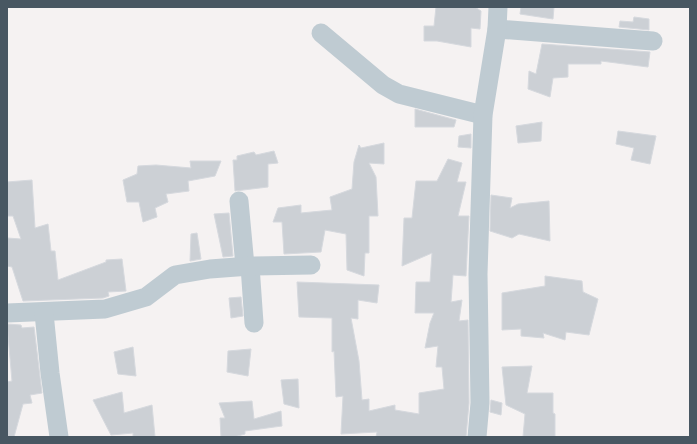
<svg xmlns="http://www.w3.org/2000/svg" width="697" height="444" viewBox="0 0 697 444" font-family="'Fira Sans',sans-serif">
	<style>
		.building { fill: #ccd0d5; stroke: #d6d9de }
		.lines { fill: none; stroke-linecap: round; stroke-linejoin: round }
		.minor { stroke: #bfcbd2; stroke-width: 19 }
	</style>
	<rect width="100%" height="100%" fill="#f5f2f2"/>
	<g class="building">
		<polygon points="436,7 475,7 481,11 480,29 471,28 471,47 437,41 424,41 424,26 434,26"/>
		<polygon points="521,7 554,7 553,19 520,14"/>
		<polygon points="634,17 649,19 649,30 619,27 620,21 633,22"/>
		<polygon points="542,44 650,52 648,67 601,61 601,64 568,64 568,77 553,78 550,97 528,89 529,71 536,74"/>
		<polygon points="415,109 456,120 454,127 415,127"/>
		<polygon points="542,122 541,141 518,143 516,126"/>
		<polygon points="618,131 656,136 650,164 631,160 634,148 616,144"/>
		<polygon points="471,134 471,148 458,147 459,136"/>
		<polygon points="384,143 384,164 369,163 376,177 378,216 369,216 369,253 365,253 364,276 347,270 346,234 325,230 321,252 284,254 282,222 273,222 278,208 301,205 301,213 332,210 330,197 352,189 354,162 359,145 361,148"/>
		<polygon points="274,151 278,163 268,164 268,187 235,191 233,160 237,160 237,156 254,152 256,155"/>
		<polygon points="448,159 462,163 457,182 466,182 458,216 469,216 466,276 453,275 451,302 462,300 459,321 468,320 469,403 466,437 376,437 377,432 341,434 343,396 336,397 334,351 332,352 332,318 299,317 297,282 379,285 377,303 358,300 358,319 351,318 359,361 362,400 369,399 369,411 395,405 395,410 419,414 419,393 444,389 442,367 436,367 438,346 425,348 430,323 434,313 415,313 416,282 430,282 432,253 402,266 404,218 412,218 416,181 437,181"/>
		<polygon points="190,161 221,161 215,176 188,181 189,191 166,194 168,202 155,208 157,217 143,222 139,202 127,202 123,180 137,174 138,166 156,165 191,168"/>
		<polygon points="32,180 35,228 48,224 51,251 55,251 58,280 106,262 106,260 122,259 126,291 108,292 109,296 103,298 23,301 12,267 7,266 7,238 21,239 13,216 7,216 7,182"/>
		<polygon points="491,195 512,198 510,208 518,204 549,201 550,241 519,234 512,238 490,231"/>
		<polygon points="229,213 233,256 223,257 214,214"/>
		<polygon points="197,233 201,259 190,261 191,234"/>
		<polygon points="545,276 582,281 583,292 598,299 589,335 566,332 565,340 543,333 544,338 521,336 521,329 502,330 502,293 545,286"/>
		<polygon points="241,297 243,316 231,318 229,298"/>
		<polygon points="7,324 21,325 22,328 34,327 42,393 30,395 32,403 23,404 14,437 7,437 7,382 12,381"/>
		<polygon points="133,347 136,376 118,374 114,352"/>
		<polygon points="251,349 248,376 227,372 228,351"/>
		<polygon points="532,366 527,393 553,393 553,413 555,414 555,437 523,437 525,414 506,405 502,367"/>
		<polygon points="298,379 299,408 284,404 281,380"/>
		<polygon points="122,392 124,413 152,405 155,437 133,437 133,433 111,435 93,400"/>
		<polygon points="491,400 502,403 501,415 490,412"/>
		<polygon points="252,401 254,419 281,411 282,426 245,431 245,434 234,437 221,437 220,418 225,418 219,403"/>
	</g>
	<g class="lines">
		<g class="minor">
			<polyline points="497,29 653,41"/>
			<polyline points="321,33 383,85 399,94 483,115"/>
			<polyline points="239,201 245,266"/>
			<polyline points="250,266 254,323"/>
			<polyline points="7,313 105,309 146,297 175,275 210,269 250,266 311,265"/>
			<polyline points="44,313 50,373 59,437"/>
			<polyline points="477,437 480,403 478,274 483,115 497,29 498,7"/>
		</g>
	</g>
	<rect width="697" height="444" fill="none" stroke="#485762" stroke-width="16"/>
</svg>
